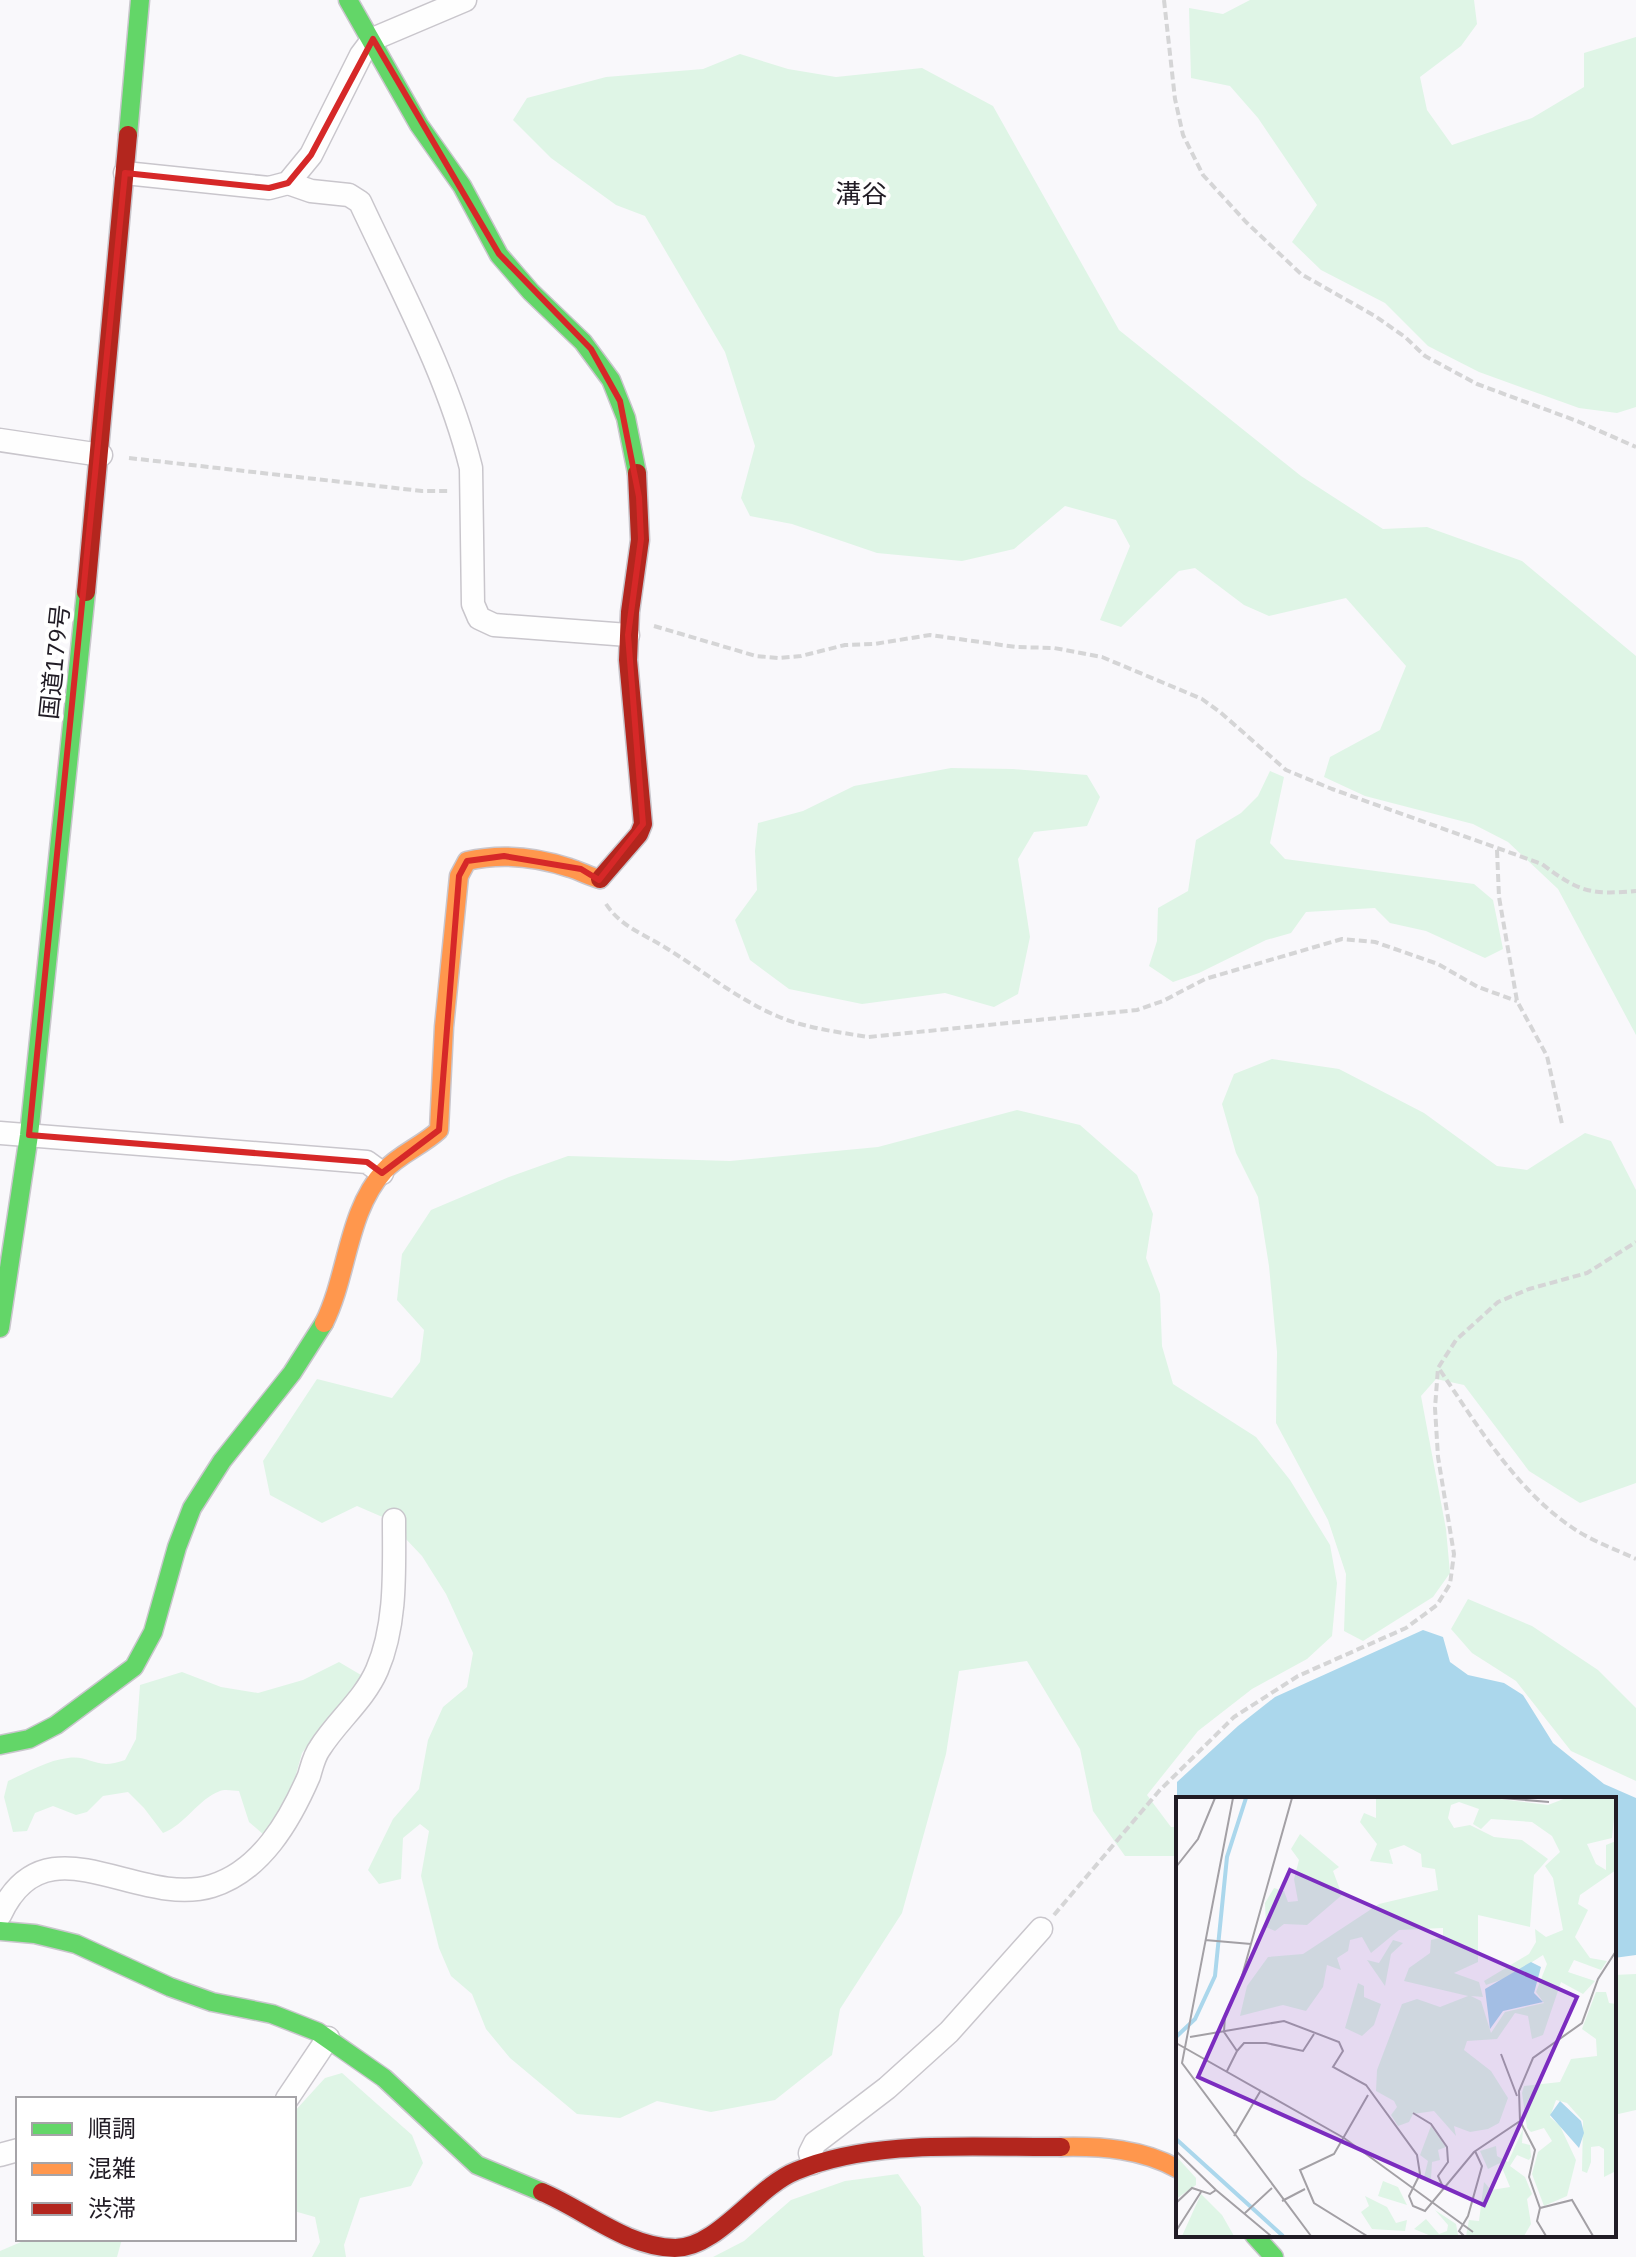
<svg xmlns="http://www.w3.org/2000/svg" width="1636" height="2257" viewBox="0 0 1636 2257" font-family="'IBM Plex Sans','Noto Sans JP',sans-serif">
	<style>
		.green { fill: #dff5e6 }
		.water { fill: #abd7ec }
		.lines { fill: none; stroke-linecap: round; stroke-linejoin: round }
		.street-casing { stroke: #c9c6cc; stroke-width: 25 }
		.fast-casing { stroke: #c9c6cc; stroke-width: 21 }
		.slow-casing { stroke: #c9c6cc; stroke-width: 21 }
		.jam-casing { stroke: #c9c6cc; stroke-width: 21 }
		.path { stroke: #d5d5d6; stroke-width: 4; stroke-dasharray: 8 4; stroke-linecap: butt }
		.street { stroke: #fefefe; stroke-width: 22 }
		.fast { stroke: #63d668; stroke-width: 18 }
		.slow { stroke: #ff974d; stroke-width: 18 }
		.jam { stroke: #b3261e; stroke-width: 18 }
		.marked { fill: none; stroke: #d62828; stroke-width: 6; stroke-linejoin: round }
		.labels { text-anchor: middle; stroke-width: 8; stroke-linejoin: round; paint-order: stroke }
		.street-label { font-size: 24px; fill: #211c25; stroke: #fff }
		.neighbourhood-label { font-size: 26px; fill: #211c25; stroke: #fff }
		.inset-river { fill: none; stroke: #abd7ec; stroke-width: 4 }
		.inset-road { fill: none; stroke: #a3a0a5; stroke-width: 2 }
		.view { fill: #7b2cbf; fill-opacity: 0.15; stroke: #7b2cbf; stroke-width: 4 }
		.inset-edge { fill: none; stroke: #211c25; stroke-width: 4 }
	</style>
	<rect width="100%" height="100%" fill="#f9f8fb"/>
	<g class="green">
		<polygon points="1250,0 1474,0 1477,24 1461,46 1420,77 1427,110 1452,145 1532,118 1584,87 1584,53 1636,37 1636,407 1617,413 1579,408 1479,372 1428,346 1385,303 1321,270 1292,242 1317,205 1258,118 1230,86 1191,78 1189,8 1223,14"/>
		<polygon points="740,54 788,69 836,77 922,68 993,106 1119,330 1301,476 1383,529 1427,527 1522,561 1636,656 1636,1035 1558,889 1508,842 1473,824 1365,796 1324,777 1330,757 1380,730 1406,666 1346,598 1269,616 1244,605 1195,568 1179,571 1121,627 1100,620 1130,546 1116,520 1065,506 1014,549 962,561 877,553 792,524 750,516 741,498 755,446 725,352 645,216 616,205 551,158 513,120 527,98 606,77 703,69"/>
		<polygon points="951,768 1013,769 1087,775 1100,797 1087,826 1034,832 1018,859 1030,937 1018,994 994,1007 945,993 862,1004 789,989 750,960 735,920 757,890 755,851 758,823 803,811 854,786"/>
		<polygon points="1270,771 1284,777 1270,843 1285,859 1474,884 1493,900 1503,949 1485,958 1426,931 1390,923 1375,908 1306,912 1291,933 1266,940 1199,973 1173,982 1149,966 1157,941 1158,908 1188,891 1196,840 1241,813 1258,796"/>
		<polygon points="1272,1059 1339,1069 1424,1113 1497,1166 1527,1170 1585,1133 1611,1141 1636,1190 1636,1483 1580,1503 1529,1471 1464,1385 1436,1379 1421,1396 1446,1529 1450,1573 1433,1597 1363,1641 1344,1631 1346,1574 1328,1520 1276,1423 1277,1352 1269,1266 1258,1197 1236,1153 1222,1104 1234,1074"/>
		<polygon points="1017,1110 1080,1125 1137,1175 1153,1214 1146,1258 1160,1294 1162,1346 1173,1384 1256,1437 1290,1480 1330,1545 1337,1583 1332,1636 1307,1659 1252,1689 1198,1731 1147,1795 1171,1827 1178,1827 1178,1856 1125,1856 1093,1811 1080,1749 1027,1661 959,1671 946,1754 902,1913 840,2009 832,2055 775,2100 711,2112 657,2101 620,2118 577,2114 510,2058 486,2029 472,1994 451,1976 439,1948 421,1876 429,1831 420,1824 403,1838 401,1879 379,1884 368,1870 393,1819 419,1789 428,1740 443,1707 467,1687 473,1653 446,1594 422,1556 387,1519 357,1506 322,1523 270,1495 263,1461 317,1379 392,1398 420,1362 424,1330 397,1300 402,1254 431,1210 509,1177 568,1156 730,1161 878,1147"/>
		<polygon points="1468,1599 1532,1626 1598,1670 1636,1708 1636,1781 1571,1751 1516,1681 1472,1653 1451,1629"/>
		<path d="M339 1662 361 1675 354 1693 326 1720 302 1753 286 1810 264 1835 249 1822 239 1791C234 1791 225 1789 220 1791 198 1799 185 1825 163 1833L144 1808 128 1792 103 1796 87 1812 76 1815 53 1806 35 1813 27 1831 13 1832 4 1797 8 1781C26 1773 48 1760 68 1758 92 1755 95 1771 125 1760L136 1739 140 1685 182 1672 221 1687 258 1693 303 1680Z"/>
		<polygon points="1636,1974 1636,2110 1614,2115 1614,1975"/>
		<polygon points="342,2073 412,2135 423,2163 411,2186 360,2198 344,2245 346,2257 312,2257 320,2242 315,2217 294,2211 294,2112 325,2078"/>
		<polygon points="898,2174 921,2207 923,2255 925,2257 713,2257 744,2241 791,2200 845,2181"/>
		<polygon points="28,2239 122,2239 117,2257 0,2257 0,2251"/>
	</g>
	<polygon class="water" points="1423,1630 1443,1637 1450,1662 1468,1675 1504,1683 1523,1695 1553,1743 1604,1784 1636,1798 1636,1955 1614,1958 1614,1799 1178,1799 1177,1804 1177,1782 1238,1726 1275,1697"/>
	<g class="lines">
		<defs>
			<g id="street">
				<polyline points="125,173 269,188 288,183 311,155 361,55 373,39 465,0"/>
				<path d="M288 183 311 191 349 195 360 202C400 288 448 375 471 468L473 604 479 618 494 625 628 635"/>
				<polyline points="0,440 101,455"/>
				<polyline points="0,1133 367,1162 382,1173"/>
				<path d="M0 1915C46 1816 136 1909 212 1886 261 1871 290 1820 309 1776 312 1766 314 1756 320 1748 337 1721 364 1700 377 1670 397 1624 394 1569 394 1520"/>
				<polyline points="287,2099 328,2038"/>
				<polyline points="0,2155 18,2150"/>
				<polyline points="813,2163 810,2153 815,2143 887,2088 949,2032 1041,1929"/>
			</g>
			<g id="fast">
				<polyline points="348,0 419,125 462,186 499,255 531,292 583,342 611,380 626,418 637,473"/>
				<polyline points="128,135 140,0"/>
				<polyline points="0,1328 29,1135 86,592"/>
				<polyline points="0,1745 29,1739 56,1725 134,1667 153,1632 177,1547 192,1508 222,1461 292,1373 324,1323"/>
				<polyline points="0,1931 35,1934 76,1944 170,1987 212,2002 272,2014 318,2032 384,2078 477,2165 542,2192"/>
				<polyline points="1254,2235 1274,2257"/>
			</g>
			<g id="slow">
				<path d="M324 1323C348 1275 347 1212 384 1171 399 1154 422 1146 439 1130L444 1027 459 876 467 861C501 853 537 857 570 868 580 871 591 877 600 879"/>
				<path d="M1061 2147C1101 2146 1143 2149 1178 2169"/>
			</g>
			<g id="jam">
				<polyline points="86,592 128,135"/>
				<polyline points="600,879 639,834 643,824 628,660 630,612 640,540 637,473"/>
				<path d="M542 2192C585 2210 626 2247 675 2248 718 2248 756 2187 796 2171 876 2138 976 2148 1061 2147"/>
			</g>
		</defs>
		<use href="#street" class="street-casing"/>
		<use href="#fast" class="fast-casing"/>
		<use href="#slow" class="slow-casing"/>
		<use href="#jam" class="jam-casing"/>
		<g class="path">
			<polyline points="1164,0 1175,99 1183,135 1203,175 1246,222 1301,274 1375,316 1405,337 1425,356 1477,384 1577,421 1636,447"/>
			<polyline points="129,458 422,491 451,491"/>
			<path d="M654 626 756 656 778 658 801 656 845 645 874 644 930 635 1016 647 1054 648 1102 657 1202 699 1220 712 1286 770 1332 789 1542 864C1579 892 1590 895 1636 891"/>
			<polyline points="1497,850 1499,897 1517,1001 1547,1056 1562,1124"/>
			<path d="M606 904C621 927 644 934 666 948 702 970 737 999 777 1016 805 1028 838 1032 868 1037L1137 1010 1163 1001 1205 979 1342 939 1375 942 1438 964 1478 987 1517 1001"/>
			<path d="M1440 1370C1477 1425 1515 1488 1570 1526 1589 1540 1615 1549 1636 1559"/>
			<polyline points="1054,1915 1159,1791 1234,1717 1298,1676 1406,1628 1437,1605 1450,1584 1454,1554 1438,1457 1435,1408 1438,1368 1456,1340 1498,1302 1529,1289 1587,1273 1636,1242"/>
		</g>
		<use href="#street" class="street"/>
		<use href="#fast" class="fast"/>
		<use href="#slow" class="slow"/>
		<use href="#jam" class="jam"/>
	</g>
	<path class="marked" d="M373 39 499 254 591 349 620 401 639 497 641 539 628 635 643 824 599 880 581 869 504 856 467 861 459 876 439 1130 382 1173 367 1162 29 1135 125 173 269 188 288 183 311 155Z"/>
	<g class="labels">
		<g class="street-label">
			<text transform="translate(55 662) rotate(-84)" y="8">国道179号</text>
		</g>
		<g class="neighbourhood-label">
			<text x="861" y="203">溝谷</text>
		</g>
	</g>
	<g transform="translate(1176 1797)">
		<rect width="440" height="440" fill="#f9f8fb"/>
		<path d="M200 1H316L372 8 390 1H440L436 41 411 47 420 67 430 73V48L440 44V73L404 98 402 107 412 113 399 140 414 161 431 164 425 173 398 163 392 175 419 184 407 197 385 185 367 238 356 242 352 219 339 216 321 242 291 244 288 253 315 274 332 301 323 326 312 332 294 335 278 329 280 339 258 314 237 317 233 325 222 329 215 318 221 310 218 304 200 294 201 273 226 207 241 202 264 210 292 199 228 184 233 171 254 156 255 143 267 140V131L223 133 195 156 186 140 174 143 172 154 161 161 165 173 151 168 147 190 130 214 107 208 64 219 71 189 92 160 127 157 203 107 262 93 259 72 246 70 245 57 228 48 213 53 217 67 194 64 201 47 184 25 188 16 200 21ZM283 5 303 12 297 27 305 32 315 22 356 25 376 39 384 55 369 69 377 81 387 133 370 140 359 132 360 145 353 157 308 184 310 188 333 180 367 158 371 167 360 195 368 206 329 215 315 236 305 204 295 199 307 200 303 185 278 176 302 165V118L354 130 358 78 372 62 346 43 318 40 294 28 278 31 272 21 275 8ZM124 37 163 70 157 74 166 98 131 128 108 127 99 134 90 130 89 106 98 91 108 94 112 105 122 104 118 82 123 63 115 52ZM217 143 227 146 215 157 209 189 191 163 203 166ZM182 186 188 189V200L205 207 198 228 186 239 169 231ZM420 195H430L433 206 440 207V374L428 380V352L423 349 415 350V365L411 376 406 374 407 324 391 306 380 303 374 320 384 329 400 363 391 399 368 409 356 377 362 355 376 344 368 331 355 335 351 331 346 296 348 289 384 285 395 262 421 259 420 242 406 232ZM255 329 270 350 262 353 264 363 256 365 255 382 248 380 252 364 244 358ZM347 332 346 346 354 348 355 360 353 363 341 358 334 369 349 380 356 397 351 402 355 427 348 439H290L293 423 303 424 308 385 315 393 334 390 324 366 312 372 304 354 320 349 321 359 332 365ZM0 359 20 381V388L0 402ZM207 384 222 390 231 408 202 399ZM25 397 46 418 58 439H6ZM189 399 211 410 220 426 231 423 229 434 196 432 185 415 193 409ZM259 413 280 427 282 438 255 439 238 432 250 422 263 437 271 434 272 428Z" fill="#dff5e6" fill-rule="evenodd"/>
		<path d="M355 165 365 170 358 196 367 205 327 214 314 232 309 192ZM384 304 405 324 408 336 403 351 374 318Z" fill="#abd7ec"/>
		<path class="inset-river" d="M0 240 19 222 39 179 51 60 70 1M0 342 107 439"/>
		<path class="inset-road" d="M57 1 6 266 135 439M326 1 373 5M0 70 22 42 39 1M29 143 75 147M14 240 108 224 163 245 167 254 157 270 190 288 241 358 244 377 233 399 237 409 249 414 298 355 344 324 343 294 357 261 406 226 422 182 440 154M0 246 168 341 297 435M61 254 68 246H90L127 254 138 237M325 257 341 299M51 274 61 254 48 235 49 218 64 186 116 1M237 316 255 327 271 350 272 365 262 379 267 390M344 324 359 353 353 380 364 411 396 403 417 439M58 339 85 293M0 354 40 393M106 404 129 392M0 406 16 391 34 397 40 393 95 439M364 411 361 424 370 439M69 416 96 391M0 434 25 395M191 439 138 406 124 373 158 357 192 298M288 439 283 434 292 419 306 369 299 354"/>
		<path class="view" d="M114 73 401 200 308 408 22 280Z"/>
		<rect width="440" height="440" class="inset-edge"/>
	</g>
	<rect x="16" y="2097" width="280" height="144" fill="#ffffff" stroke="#a6a4a8" stroke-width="2"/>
	<rect x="32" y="2123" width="40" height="12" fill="#63d668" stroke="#a6a4a8" stroke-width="2"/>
	<text x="88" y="2137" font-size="24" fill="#211c25">順調</text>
	<rect x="32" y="2163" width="40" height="12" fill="#ff974d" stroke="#a6a4a8" stroke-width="2"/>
	<text x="88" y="2177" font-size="24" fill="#211c25">混雑</text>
	<rect x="32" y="2203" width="40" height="12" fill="#b3261e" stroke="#a6a4a8" stroke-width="2"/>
	<text x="88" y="2217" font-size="24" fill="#211c25">渋滞</text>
</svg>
